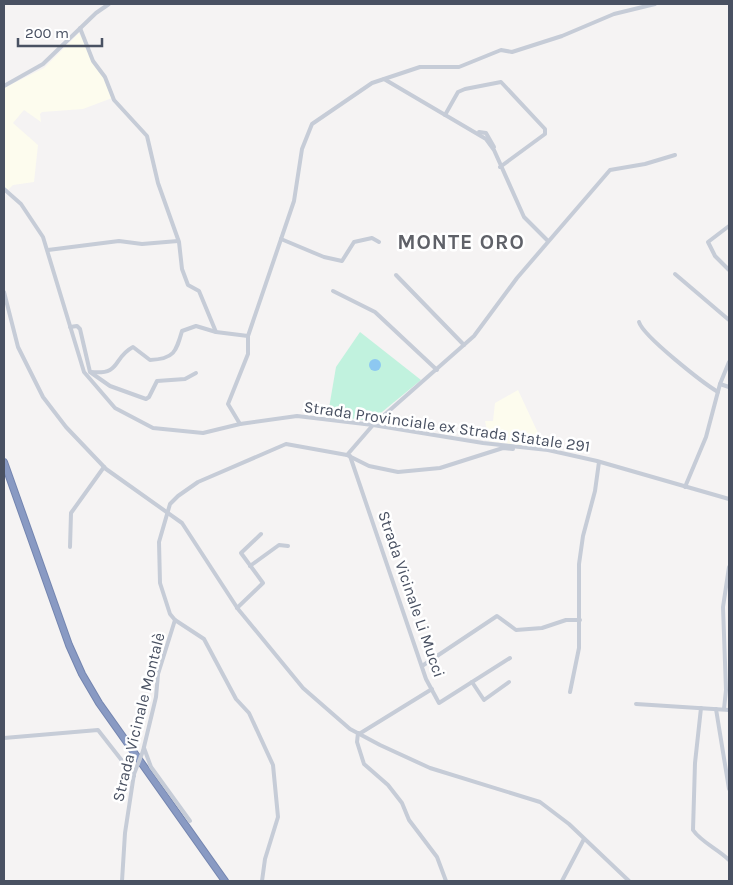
<svg xmlns="http://www.w3.org/2000/svg" width="733" height="885" viewBox="0 0 733 885" font-family="Karla,sans-serif">
	<style>
		.commercial { fill: #fdfcee }
		.pitch { fill: #c1f2de }
		.water { fill: #8dc8f1 }
		.lines { fill: none; stroke-linecap: round; stroke-linejoin: round }
		.highway-casing { stroke: #7485af; stroke-width: 8 }
		.minor { stroke: #c6ccd7; stroke-width: 4 }
		.highway { stroke: #899ac3; stroke-width: 6 }
		.minor-bridge { stroke: #c6ccd7; stroke-width: 4 }
		.labels { text-anchor: middle; stroke-width: 5; stroke-linejoin: round; paint-order: stroke }
		.street-label { font-size: 16px; fill: #495162; stroke: #fff }
		.district-label { font-size: 21px; font-weight: bold; letter-spacing: 1px; fill: #5f6168; stroke: #fff }
	</style>
	<rect width="100%" height="100%" fill="#f5f3f3"/>
	<g class="commercial">
		<polygon points="79,33 103,77 112,98 83,109 42,112 40,114 41,122 24,110 13,123 38,145 34,182 13,185 8,190 4,187 4,88 44,68"/>
		<polygon points="518,390 545,448 489,441 485,421 493,421 495,403"/>
	</g>
	<polygon class="pitch" points="360,332 421,380 371,421 325,415 329,408 336,367"/>
	<circle class="water" cx="375" cy="365" r="6"/>
	<g class="lines">
		<defs>
			<polyline id="highway" points="4,462 69,645 82,674 99,703 225,881"/>
		</defs>
		<use href="#highway" class="highway-casing"/>
		<g class="minor">
			<polyline points="80,28 93,61 105,77 114,100 147,136 158,183 179,242 182,269 188,285 199,291 216,332 248,336"/>
			<polyline points="384,79 486,139 494,150 524,217 548,241"/>
			<polyline points="4,86 43,64 96,13 109,4"/>
			<polyline points="445,115 458,92 465,89 501,82 545,129 545,134 500,167"/>
			<polyline points="479,132 486,133 494,147"/>
			<polyline points="4,189 21,204 43,237 84,372 115,408 153,428 203,433 240,424 297,416 373,425 483,443 548,450 597,461 729,499"/>
			<polyline points="729,226 708,242 715,256 729,270"/>
			<polyline points="281,239 324,257 342,261 354,242 372,238 379,242"/>
			<polyline points="48,250 119,241 142,244 178,241"/>
			<polyline points="675,274 729,320"/>
			<polyline points="396,275 464,345"/>
			<polyline points="333,291 375,312 437,370"/>
			<polyline points="4,292 18,347 43,397 66,427 106,469 182,523 238,609 303,688 350,729 380,745 430,768 540,802 569,824 629,881"/>
			<path d="M639 322C643 336 703 383 718 392"/>
			<polyline points="70,327 77,326 80,329 90,372 110,386 146,399 149,397 157,381 185,379 196,373"/>
			<path d="M91 372C122 375 112 358 133 347L150 360C174 359 176 352 182 331L196 326 216 332"/>
			<polyline points="720,384 729,362"/>
			<polyline points="240,424 228,404 248,354 248,336 294,201 302,149 312,124 372,83 420,67 459,67 501,50 512,52 562,36 614,14 655,4"/>
			<polyline points="347,455 373,425 474,336 517,278 610,170 645,164 675,155"/>
			<polyline points="350,456 426,679 439,703 510,658"/>
			<polyline points="685,487 706,437 720,384 729,387"/>
			<polyline points="70,547 71,513 104,467"/>
			<polyline points="250,566 279,545 288,546"/>
			<polyline points="237,608 263,583 241,553 261,534"/>
			<polyline points="422,666 497,616 516,630 542,628 566,620 580,620"/>
			<polyline points="472,682 484,700 509,682"/>
			<polyline points="570,692 579,648 579,564 583,536 595,491 599,462"/>
			<polyline points="636,704 729,710"/>
			<path d="M701 708 695 763 693 830C701 842 718 849 729 860"/>
			<polyline points="716,709 729,789"/>
			<polyline points="724,709 726,690 723,607 729,567"/>
			<polyline points="358,733 357,742 364,764 388,785 402,803 409,820 437,857 446,881"/>
			<polyline points="359,734 432,689"/>
			<polyline points="4,738 98,730 134,776"/>
			<polyline points="144,748 151,767 190,821"/>
			<polyline points="143,751 156,697 158,674 175,620"/>
			<polyline points="122,881 125,833 134,774"/>
			<polyline points="262,881 265,859 278,817 273,765 249,713 236,699 204,639 175,620 170,614 160,583 159,542 170,504 178,496 198,482 286,444 347,455 369,466 398,472 440,468 503,448 513,449"/>
			<polyline points="562,881 584,839"/>
		</g>
		<use href="#highway" class="highway"/>
		<polyline class="minor-bridge" points="134,774 143,751"/>
	</g>
	<g class="labels">
		<g class="street-label">
			<text transform="translate(447 426) rotate(8)" y="6">Strada Provinciale ex Strada Statale 291</text>
			<text transform="translate(412 594) rotate(71)" y="6">Strada Vicinale Li Mucci</text>
			<text transform="translate(138 717) rotate(-76)" y="6">Strada Vicinale Montalè</text>
		</g>
		<g class="district-label">
			<text x="461" y="249">MONTE ORO</text>
		</g>
	</g>
	<rect width="733" height="885" fill="none" stroke="#495162" stroke-width="10"/>
	<path d="M18 38v8h84v-8" fill="none" stroke="#495162" stroke-width="2.5"/>
	<text x="25" y="38" font-size="15" fill="#495162" stroke="#ffffff" stroke-width="4" paint-order="stroke">200 m</text>
</svg>
